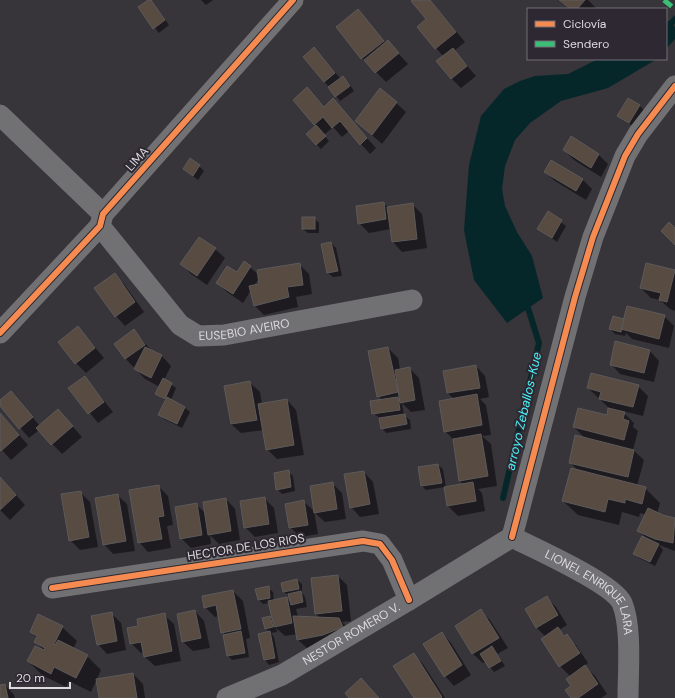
<svg xmlns="http://www.w3.org/2000/svg" width="675" height="698" viewBox="0 0 675 698" font-family="'DM Sans',sans-serif">
	<style>
		.water { fill: #05272a }
		.shadow { fill: #0007; fill-rule: evenodd }
		.lines { fill: none; stroke-linecap: round; stroke-linejoin: round }
		.stream { stroke: #05272a; stroke-width: 6 }
		.building { fill: #574b42; stroke: #5d5a5b }
		.street { stroke: #717073; stroke-width: 21 }
		.quiet { stroke: #3abd76; stroke-width: 5; stroke-dasharray: 10 5; stroke-linecap: butt }
		.cycleway-casing { stroke: #2d2831; stroke-width: 8 }
		.cycleway { stroke: #f68b52; stroke-width: 6 }
		.labels { text-anchor: middle; stroke-width: 4; stroke-linejoin: round; paint-order: stroke }
		.street-label { font-size: 12px; fill: #dcd9df; stroke: #2d2831 }
		.water-label { font-size: 13px; font-style: italic; fill: #4af2f8; stroke: #2d2831 }
	</style>
	<rect width="100%" height="100%" fill="#37343a"/>
	<g class="water">
		<polygon points="666,19 675,27 675,39 666,49"/>
		<polygon points="598,59 657,59 608,88 561,101 530,123 515,140 505,166 502,189 505,206 517,232 532,256 543,298 507,323 474,280 464,230 469,165 481,116 504,89 520,81 535,76 568,74"/>
	</g>
	<g class="shadow">
		<polygon points="201,0 213,0 206,5"/>
		<polygon points="414,0 430,0 465,42 454,51 476,76 461,88 451,78 443,56 436,48 428,19"/>
		<polygon points="558,0 588,0 596,8 569,9"/>
		<polygon points="154,5 169,25 159,33 139,8"/>
		<polygon points="358,11 386,43 388,42 408,64 386,82 362,58 337,27"/>
		<polygon points="314,49 341,79 343,77 348,82 354,91 340,101 324,81"/>
		<polygon points="307,89 325,107 333,100 376,148 370,154 349,131 342,137 333,127 324,135 329,141 321,149 316,144 317,126 294,100"/>
		<polygon points="396,103 406,112 382,144 356,121"/>
		<polygon points="639,105 644,110 634,127 619,116"/>
		<polygon points="564,150 598,154 608,164 601,177 574,160"/>
		<polygon points="199,166 204,171 198,180 184,169"/>
		<polygon points="545,172 582,179 592,189 586,200 555,181"/>
		<polygon points="383,203 388,207 412,204 422,214 427,248 402,252 393,242 391,229 369,233 359,223"/>
		<polygon points="548,213 566,226 557,242 539,229"/>
		<polygon points="314,218 319,223 319,233 308,233 303,229"/>
		<polygon points="331,243 336,248 342,276 333,277 328,273 322,245"/>
		<polygon points="215,249 225,258 207,285 191,274 182,264"/>
		<path d="M244 262 259 275 299 264 309 274 312 294 296 297 298 307 264 315 254 305 251 290 243 303 227 292 217 282 237 273ZM259 278 260 284 254 286Z"/>
		<polygon points="647,264 675,271 675,311 670,309 660,300 651,298 641,288"/>
		<polygon points="114,275 124,284 144,312 125,326 116,316"/>
		<polygon points="664,316 674,326 669,348 632,339 626,333 625,336 615,334 610,329 625,320"/>
		<polygon points="78,327 104,358 86,373 76,363"/>
		<polygon points="134,331 151,350 162,356 171,366 164,380 176,388 171,400 185,408 190,412 182,428 164,419 159,415 166,401 156,394 160,387 145,379 125,358"/>
		<polygon points="388,348 398,358 400,370 409,368 419,378 425,410 411,412 402,403 404,415 410,420 411,429 386,433 382,428 380,418 373,413 382,400 378,396"/>
		<polygon points="650,351 659,361 654,382 620,374 611,364"/>
		<polygon points="476,366 485,376 489,397 480,399 486,405 491,435 482,436 491,444 497,486 478,489 482,493 485,511 458,516 448,506 445,487 426,490 422,486 438,465 443,469 446,488 464,485 460,481 454,440 445,431 454,399 448,393 444,372"/>
		<polygon points="85,377 113,412 98,423 70,388"/>
		<polygon points="250,383 260,392 262,405 287,400 296,410 304,455 277,459 267,449 264,430 241,433 231,424"/>
		<polygon points="638,386 648,396 643,416 622,411 634,423 633,427 638,431 633,450 644,460 637,486 645,488 660,503 657,514 675,519 675,551 659,545 663,550 655,566 639,558 634,554 648,540 639,531 646,515 640,513 639,517 622,512 619,525 578,515 563,501 579,472 570,462 586,439 574,427 607,417 609,408 588,388"/>
		<polygon points="11,392 40,426 67,420 82,437 62,454 39,430 29,438 0,404 0,401"/>
		<polygon points="0,413 28,445 11,460 0,448"/>
		<polygon points="288,472 293,476 295,491 282,494 277,489"/>
		<polygon points="364,472 373,482 379,514 360,517 351,507"/>
		<polygon points="0,477 25,505 10,520 0,510"/>
		<polygon points="332,483 342,493 346,519 325,522 315,513"/>
		<polygon points="158,486 168,496 173,525 167,526 171,548 148,552 139,542"/>
		<polygon points="80,492 90,502 98,547 80,550 70,540"/>
		<polygon points="117,495 127,504 135,551 113,554 104,544"/>
		<polygon points="264,498 274,508 278,533 255,537 245,527"/>
		<polygon points="226,499 235,509 240,540 219,544 210,535 211,544 191,548 181,538 196,504 206,514"/>
		<polygon points="304,502 314,511 318,534 300,537 290,527"/>
		<polygon points="338,576 347,585 351,621 342,622 349,629 308,649 298,640 297,634 285,636 276,628 277,632 271,633 274,637 279,662 269,665 265,660 269,632 266,629 270,617 274,620 270,603 263,604 259,600 268,588 273,592 274,601 286,598 291,603 290,596 284,592 297,580 302,584 302,593 305,597 307,607 296,609 298,617 320,618 316,614 312,579"/>
		<polygon points="233,591 243,601 250,638 246,639 249,657 232,660 228,656 226,635 222,632 219,616 215,617 205,607"/>
		<polygon points="546,597 556,607 567,625 559,630 576,645 588,663 584,666 595,676 607,694 601,698 572,698 571,677 560,666 546,637 537,628 526,609"/>
		<polygon points="195,611 204,621 210,648 193,651 183,642"/>
		<polygon points="481,611 490,620 508,648 497,654 505,666 494,672 486,662 483,663 473,654 456,627"/>
		<polygon points="111,613 121,623 126,650 107,654 98,644"/>
		<polygon points="164,615 174,624 181,661 155,666 145,657 144,652 141,653 131,643 139,627"/>
		<polygon points="62,627 77,641 73,649 87,656 101,670 91,692 69,681 66,687 42,675 28,661 46,652 36,642 37,638 31,632"/>
		<polygon points="442,633 451,643 471,675 454,686 445,676"/>
		<polygon points="413,654 423,664 445,698 415,698"/>
		<polygon points="133,674 143,684 145,698 100,698"/>
		<polygon points="5,685 14,695 15,698 0,698 0,686"/>
	</g>
	<g class="lines">
		<g class="stream">
			<polyline points="666,29 675,19"/>
			<polyline points="503,498 539,343 528,308 524,303"/>
		</g>
	</g>
	<g class="building">
		<polygon points="148,0 151,0 165,20 153,29 138,7"/>
		<polygon points="413,0 430,0 456,32 435,49 417,27 426,19 411,1"/>
		<polygon points="559,0 585,0 577,9 570,9"/>
		<polygon points="358,9 384,41 361,59 336,27"/>
		<polygon points="388,40 399,53 375,73 364,60"/>
		<polygon points="314,47 335,73 324,82 303,57"/>
		<polygon points="453,48 467,66 451,79 436,61"/>
		<polygon points="343,76 350,86 335,97 328,87"/>
		<polygon points="307,87 324,107 333,98 367,138 360,145 340,121 332,128 323,117 314,125 293,100"/>
		<polygon points="380,88 397,102 372,135 355,121"/>
		<polygon points="628,98 640,105 629,123 617,116"/>
		<polygon points="316,125 326,136 316,145 306,134"/>
		<polygon points="571,136 599,154 591,168 563,150"/>
		<polygon points="190,158 200,165 193,176 183,169"/>
		<polygon points="551,160 583,179 576,191 544,172"/>
		<polygon points="384,202 386,219 358,224 356,206"/>
		<polygon points="413,203 417,239 392,242 387,207"/>
		<polygon points="548,211 562,220 552,238 537,229"/>
		<rect x="302" y="217" width="13" height="12"/>
		<polygon points="669,222 675,228 675,245 661,231"/>
		<polygon points="199,237 216,248 197,276 180,264"/>
		<polygon points="331,242 338,271 327,273 321,244"/>
		<polygon points="244,261 251,266 233,294 216,283 227,266 237,272"/>
		<polygon points="300,263 303,285 287,287 289,297 254,306 249,286 259,284 257,270"/>
		<polygon points="646,263 675,270 667,302 659,300 661,293 640,288"/>
		<polygon points="115,273 135,302 115,317 94,288"/>
		<polygon points="627,306 665,315 659,339 621,329"/>
		<polygon points="613,316 624,319 621,332 609,329"/>
		<polygon points="78,326 95,348 75,364 58,342"/>
		<polygon points="134,329 145,345 125,359 114,344"/>
		<polygon points="615,341 650,350 644,373 610,365"/>
		<polygon points="145,347 162,355 151,378 134,369"/>
		<polygon points="388,347 398,392 377,397 368,351"/>
		<polygon points="476,365 480,388 447,393 443,371"/>
		<polygon points="410,367 415,400 400,403 395,370"/>
		<polygon points="591,373 639,385 633,407 599,399 601,392 587,388"/>
		<polygon points="85,376 104,402 88,414 68,388"/>
		<polygon points="163,378 172,383 165,399 155,394"/>
		<polygon points="250,381 257,420 231,424 224,386"/>
		<polygon points="11,391 33,417 19,429 0,406 0,400"/>
		<polygon points="477,394 482,425 444,432 439,401"/>
		<polygon points="167,397 185,407 177,424 158,415"/>
		<polygon points="398,397 400,410 372,414 370,401"/>
		<polygon points="287,399 294,445 266,450 258,404"/>
		<polygon points="578,408 607,415 608,408 625,412 623,419 629,421 624,440 573,427"/>
		<polygon points="58,409 73,426 51,445 36,428"/>
		<polygon points="0,413 19,435 1,451 0,450"/>
		<polygon points="405,414 407,424 381,429 379,418"/>
		<polygon points="481,434 488,476 459,481 453,439"/>
		<polygon points="575,435 634,450 628,477 569,463"/>
		<polygon points="438,464 442,483 421,486 418,467"/>
		<polygon points="571,468 646,487 642,504 625,499 625,503 608,499 605,512 562,501"/>
		<polygon points="289,470 291,487 276,490 274,473"/>
		<polygon points="364,471 370,504 350,508 344,474"/>
		<polygon points="0,477 16,495 0,510"/>
		<polygon points="333,482 337,509 314,513 310,486"/>
		<polygon points="473,482 476,501 447,506 444,487"/>
		<polygon points="159,485 164,516 158,517 162,539 138,543 129,490"/>
		<polygon points="81,491 89,537 69,541 61,494"/>
		<polygon points="118,494 126,541 103,545 95,498"/>
		<polygon points="265,497 269,524 244,528 240,501"/>
		<polygon points="226,498 231,531 208,535 203,502"/>
		<polygon points="304,500 308,525 289,528 285,504"/>
		<polygon points="197,503 202,535 180,539 175,507"/>
		<polygon points="648,508 663,515 675,518 673,543 655,539 637,531"/>
		<polygon points="642,536 659,544 650,562 633,554"/>
		<polygon points="338,575 342,611 315,614 311,578"/>
		<polygon points="297,579 299,589 283,592 281,583"/>
		<polygon points="269,586 270,598 258,600 255,589"/>
		<polygon points="233,590 241,629 221,633 216,605 204,608 202,596"/>
		<polygon points="301,591 303,602 291,605 288,594"/>
		<polygon points="547,596 558,615 536,628 525,609"/>
		<polygon points="287,597 292,623 274,627 268,601"/>
		<polygon points="481,609 499,638 472,654 455,626"/>
		<polygon points="195,610 201,638 182,642 177,614"/>
		<polygon points="112,612 117,641 97,645 91,616"/>
		<polygon points="165,613 172,651 144,657 141,642 130,644 127,628 138,626 137,619"/>
		<polygon points="38,614 63,626 54,644 55,645 58,640 88,655 76,678 54,667 51,674 27,661 35,646 44,650 45,648 34,642 37,636 30,632"/>
		<polygon points="270,616 273,627 265,629 262,618"/>
		<polygon points="293,616 339,618 343,627 323,635 297,640"/>
		<polygon points="558,627 564,636 567,634 580,653 559,667 541,639"/>
		<polygon points="241,631 245,653 227,656 223,635"/>
		<polygon points="270,631 275,658 264,660 258,634"/>
		<polygon points="442,632 462,665 444,677 423,644"/>
		<polygon points="492,646 501,661 489,668 480,654"/>
		<polygon points="414,653 442,697 441,698 414,698 393,666"/>
		<polygon points="585,665 598,684 578,698 571,698 565,690 571,686 566,679"/>
		<polygon points="133,673 137,698 99,698 96,679"/>
		<polygon points="361,678 379,698 349,698 345,693"/>
		<polygon points="5,684 8,698 0,698 0,685"/>
	</g>
	<g class="lines">
		<g class="street">
			<polyline points="0,115 103,214"/>
			<path id="s1" d="M100 226 180 325 198 336 224 335 412 300"/>
			<polyline points="0,333 100,226 103,214 293,0"/>
			<polyline points="512,537 575,297 593,237 625,156 638,134 675,86"/>
			<path id="s2" d="M512 537C534 548 613 583 622 603 632 626 628 672 628 698"/>
			<polyline points="52,588 363,541 380,544 392,560 409,600"/>
			<path id="s3" d="M227 698 282 675 409 600 512 537"/>
		</g>
		<polyline class="quiet" points="664,0 675,9"/>
		<defs>
			<g id="cycleway">
				<polyline points="0,333 100,226 103,214 293,0"/>
				<polyline points="512,537 575,297 593,237 625,156 638,134 675,86"/>
				<polyline points="52,588 363,541 380,544 392,560 409,600"/>
			</g>
		</defs>
		<use href="#cycleway" class="cycleway-casing"/>
		<use href="#cycleway" class="cycleway"/>
	</g>
	<g class="labels">
		<g class="street-label">
			<text transform="translate(137 159) rotate(-48)" y="4">LIMA</text>
			<text dy="4" stroke="none"><textPath href="#s1" startOffset="195">EUSEBIO AVEIRO</textPath></text>
			<text transform="translate(246 547) rotate(-9)" y="4">HECTOR DE LOS RIOS</text>
			<text dy="4" stroke="none"><textPath href="#s2" startOffset="100">LIONEL ENRIQUE LARA</textPath></text>
			<text dy="4" stroke="none"><textPath href="#s3" startOffset="140">NESTOR ROMERO V.</textPath></text>
		</g>
		<g class="water-label">
			<text transform="translate(523 411) rotate(-77)" y="5">arroyo Zeballos-Kue</text>
		</g>
	</g>
	<rect x="527" y="8" width="140" height="52" fill="#2d2831" stroke="#736f77"/>
	<rect x="535" y="21" width="20" height="6" fill="#f68b52" stroke="#736f77"/>
	<text x="563" y="28" font-size="12" fill="#dcd9df">Ciclovía</text>
	<rect x="535" y="41" width="20" height="6" fill="#3abd76" stroke="#736f77"/>
	<text x="563" y="48" font-size="12" fill="#dcd9df">Sendero</text>
	<path d="M10 682v6h60v-6" fill="none" stroke="#dcd9df" stroke-width="2"/>
	<text x="16" y="682" font-size="12" fill="#dcd9df" stroke="#2d2831" stroke-width="3" paint-order="stroke">20 m</text>
</svg>
